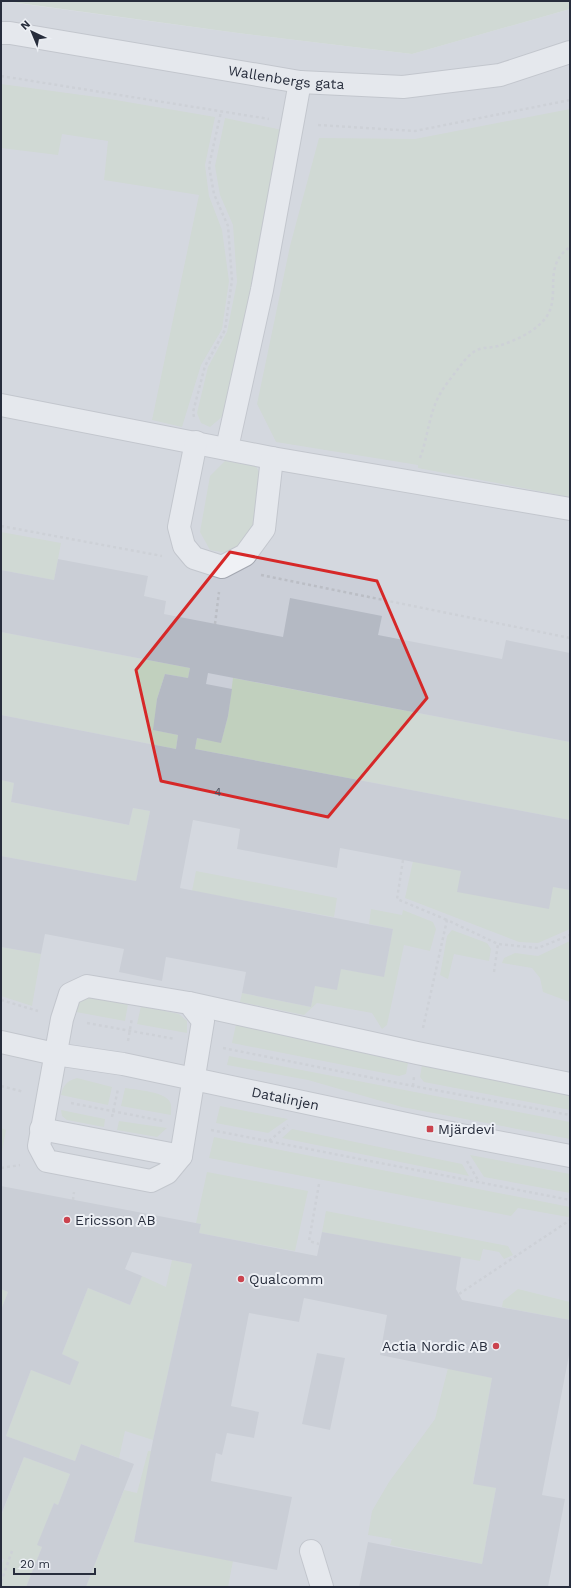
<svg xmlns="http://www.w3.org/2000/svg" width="571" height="1588" viewBox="0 0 571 1588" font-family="'Work Sans',sans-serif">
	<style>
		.built { fill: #cbcfd8 }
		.green { fill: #c1d0be }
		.building { fill: #b4b9c3 }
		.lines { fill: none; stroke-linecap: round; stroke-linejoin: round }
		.minor-casing { stroke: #a3a7b0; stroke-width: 24 }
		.path { stroke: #bbbec5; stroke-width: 2.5; stroke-dasharray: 3 3; stroke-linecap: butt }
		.minor { stroke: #eff1f5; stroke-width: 22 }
		.marked { fill: none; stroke: #d62828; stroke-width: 3; stroke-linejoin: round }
		.poi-dot { fill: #cb434e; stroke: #eceff4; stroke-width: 1.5 }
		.labels { text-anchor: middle; stroke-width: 4; stroke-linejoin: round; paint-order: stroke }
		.number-label { font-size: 12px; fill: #4a505e }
		.street-label { font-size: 14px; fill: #272d3c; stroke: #eceff4 }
		.poi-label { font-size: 14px; fill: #272d3c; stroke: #eceff4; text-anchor: start }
	</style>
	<rect width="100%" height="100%" fill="#dde0e6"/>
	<polygon class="built" points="1,1 238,33 412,54 570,9 570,1587 1,1587"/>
	<g class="green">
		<polygon points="4,1 570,1 570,9 412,54 238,33"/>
		<polygon points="1,84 104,98 215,117 205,165 209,196 222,230 229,281 222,329 201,365 182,427 152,420 199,195 104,180 108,141 62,134 58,155 1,148"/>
		<polygon points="570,109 570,497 418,468 418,465 276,442 257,404 290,246 319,138 415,139"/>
		<polygon points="225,118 287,131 235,406 210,427 201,423 197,413 208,367 227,332 237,282 233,225 220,195 215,166"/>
		<polygon points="225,461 256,466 263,480 257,529 233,554 210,550 200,532 210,476"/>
		<polygon points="1,532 61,543 54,580 1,570"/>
		<polygon points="1,632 190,668 188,678 165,674 157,699 154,730 178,735 176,749 1,715"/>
		<polygon points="233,678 570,742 570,820 195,749 197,738 221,742 228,716"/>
		<polygon points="1,780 14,783 11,802 129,825 133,808 150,811 136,881 1,856"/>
		<polygon points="413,861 570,890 570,929 538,943 519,942 405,898"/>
		<polygon points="196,871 337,898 334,917 192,891"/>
		<polygon points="371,909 402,915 403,910 433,922 436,929 430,951 404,945 387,1025 382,1029 372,1013 317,1003 304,1015 240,1002 242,993 311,1007 315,986 341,969 384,976 393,929 369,924"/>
		<polygon points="452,930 487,943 491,949 489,961 454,954 448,979 440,975 447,936"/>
		<polygon points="570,941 570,1002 543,992 540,978 532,968 502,963 504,958 515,953 538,956"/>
		<polygon points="1,947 41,954 32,1006 1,996"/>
		<polygon points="87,997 128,1004 125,1021 76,1012 79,1003"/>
		<polygon points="141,1006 179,1014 187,1021 187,1033 137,1024"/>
		<polygon points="236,1024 405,1058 408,1063 406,1074 399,1076 232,1043"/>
		<polygon points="229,1056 570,1122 570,1139 402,1107 308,1080 227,1065"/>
		<polygon points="422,1065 570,1088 570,1110 424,1082 420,1077"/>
		<path d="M77 1078 112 1087 108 1105 61 1095C63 1085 67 1081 77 1078Z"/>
		<path d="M125 1088C136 1090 164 1091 170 1102 172 1106 171 1110 171 1115L121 1106Z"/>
		<polygon points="220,1106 288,1119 268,1133 216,1123"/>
		<polygon points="61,1110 105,1119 104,1127 67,1120 62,1116"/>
		<polygon points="119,1121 167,1128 157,1137 117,1130"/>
		<polygon points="1,1128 6,1130 1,1158"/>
		<polygon points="292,1129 462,1164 469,1176 282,1138"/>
		<polygon points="214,1137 570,1207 570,1216 568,1217 518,1208 511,1216 209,1158"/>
		<polygon points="470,1155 570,1174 570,1193 484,1177"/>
		<polygon points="207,1172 308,1191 295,1251 199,1233 201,1224 196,1223"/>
		<polygon points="326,1211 508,1246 513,1255 504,1259 499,1252 483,1249 480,1261 322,1232"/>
		<polygon points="172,1260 192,1264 153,1440 125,1431 119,1458 81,1444 75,1461 6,1436 31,1370 70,1384 78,1362 62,1354 88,1288 130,1305 142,1276 166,1287"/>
		<polygon points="1,1289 8,1292 1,1310"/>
		<polygon points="518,1289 570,1302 570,1320 502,1307 503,1301"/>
		<polygon points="448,1368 492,1378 473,1483 496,1488 482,1564 390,1545 392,1539 368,1535 372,1511 389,1482 435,1419"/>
		<polygon points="148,1451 152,1451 134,1542 233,1561 228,1587 86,1587 124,1490 137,1493"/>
		<polygon points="24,1457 70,1474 58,1505 54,1503 38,1544 42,1547 26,1587 1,1587 1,1565 4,1559 1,1558 1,1516"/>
	</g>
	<g class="building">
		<polygon points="58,559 148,576 144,596 166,601 164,614 283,637 290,598 382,616 378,635 502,659 506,640 570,653 570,742 208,673 206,684 232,689 228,716 221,743 197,738 195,749 570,820 570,890 553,887 549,909 457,892 461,871 340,848 337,868 237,849 240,829 193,820 180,888 393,929 384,977 341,969 337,990 315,986 311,1007 242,993 246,972 166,957 162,981 119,972 124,949 45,934 41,954 1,947 1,856 136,881 150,811 133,808 129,825 11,802 14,783 1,780 1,715 176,749 178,735 153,730 157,699 165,674 188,678 190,668 1,632 1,570 54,580"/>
		<polygon points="1,1186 201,1224 199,1233 317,1256 322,1232 461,1257 456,1289 462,1300 570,1320 570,1350 542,1495 565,1499 548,1587 359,1587 368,1542 482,1564 496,1488 473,1484 492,1378 380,1355 387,1315 304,1298 299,1322 249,1313 231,1406 259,1412 254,1438 227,1433 222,1455 216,1453 211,1481 292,1497 277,1570 134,1542 153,1440 192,1264 132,1252 125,1269 142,1276 130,1305 88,1288 62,1354 79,1362 70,1385 31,1370 6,1436 75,1461 81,1444 134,1464 86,1587 26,1587 42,1547 37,1545 54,1503 58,1505 70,1474 24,1457 1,1515 1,1310 8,1292 1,1289"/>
		<polygon points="317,1353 345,1358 330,1430 302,1424"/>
	</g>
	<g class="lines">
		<defs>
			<g id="minor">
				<path id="s1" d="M1 33H10L300 82 403 87 500 75 570 52"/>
				<polyline points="1,405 272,458 570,509"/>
				<polyline points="196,442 179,527 184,546 194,558 222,567 245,555 264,529 272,458"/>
				<polyline points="227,448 262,290 300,82"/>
				<polygon points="87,986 189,1003 203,1021 181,1156 167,1173 151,1181 47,1161 39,1146 62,1019 70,994"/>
				<polyline points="189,1003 417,1053 570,1084"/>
				<path id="s2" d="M1 1042 55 1054 123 1064 430 1129 570 1156"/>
				<polyline points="41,1129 181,1156"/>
				<polyline points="311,1551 322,1587"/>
			</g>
		</defs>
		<use href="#minor" class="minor-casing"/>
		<g class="path">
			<polyline points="1,76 269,119"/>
			<polyline points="318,125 415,131 570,100"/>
			<polyline points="194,417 193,412 205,366 225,330 232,280 228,226 214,194 209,166 221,112"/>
			<path d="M420 458C428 437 429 413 440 394 445 385 452 377 458 369 463 362 469 354 477 350 483 347 491 348 498 346 515 341 537 331 547 316 561 294 542 266 570 247"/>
			<polyline points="1,526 162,556"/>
			<polyline points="261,575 570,638"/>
			<polyline points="215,624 219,592"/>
			<polyline points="403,860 397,899 447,920"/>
			<polyline points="494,972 498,944"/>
			<polyline points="1,1000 38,1011"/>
			<polyline points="87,1023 175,1039"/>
			<polyline points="423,1028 447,920 498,944 538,948 570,935"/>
			<polyline points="128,1041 132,1018"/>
			<polyline points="223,1048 413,1086 570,1115"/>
			<polyline points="1,1086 24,1092"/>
			<polyline points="413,1086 414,1077"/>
			<polyline points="71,1103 163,1121"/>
			<polyline points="112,1117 118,1089"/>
			<polyline points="211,1130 570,1200"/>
			<polyline points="269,1141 288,1125"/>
			<polyline points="467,1161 479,1182"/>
			<polyline points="1,1168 20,1165"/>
			<polyline points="319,1184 309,1241 319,1244"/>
			<polyline points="73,1200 74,1192"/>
			<polyline points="459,1294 570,1220"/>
			<polyline points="1,1582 12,1551"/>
			<polyline points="569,1587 570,1583"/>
		</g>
		<use href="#minor" class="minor"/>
	</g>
	<path d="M0 0H571V1588H0ZM230 552 377 581 427 698 328 817 161 781 136 670Z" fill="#dde0e6" fill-opacity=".55" fill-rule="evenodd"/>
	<path class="marked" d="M230 552 377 581 427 698 328 817 161 781 136 670Z"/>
	<g class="poi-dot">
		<rect x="426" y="1125" width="8" height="8" rx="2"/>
		<circle cx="67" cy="1220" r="4"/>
		<circle cx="241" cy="1279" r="4"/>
		<circle cx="496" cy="1346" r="4"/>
	</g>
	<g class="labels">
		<g class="number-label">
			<text x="218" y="796">4</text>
		</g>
		<g class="street-label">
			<text dy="5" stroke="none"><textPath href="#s1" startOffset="289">Wallenbergs gata</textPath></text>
			<text dy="5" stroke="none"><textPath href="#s2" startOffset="290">Datalinjen</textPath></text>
		</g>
		<g class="poi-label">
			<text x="438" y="1134">Mjärdevi</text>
			<text x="75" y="1225">Ericsson AB</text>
			<text x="249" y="1284">Qualcomm</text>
			<text x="488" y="1351" text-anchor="end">Actia Nordic AB</text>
		</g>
	</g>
	<rect width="571" height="1588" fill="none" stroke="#272d3c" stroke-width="4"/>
	<g transform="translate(32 32) rotate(316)" stroke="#eceff4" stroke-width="3" paint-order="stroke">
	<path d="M0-3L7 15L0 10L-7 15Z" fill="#272d3c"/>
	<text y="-6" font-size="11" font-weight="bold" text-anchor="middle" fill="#272d3c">N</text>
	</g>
	<path d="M14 1568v6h81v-6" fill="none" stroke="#272d3c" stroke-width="2"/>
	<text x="20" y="1568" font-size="12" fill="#272d3c" stroke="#eceff4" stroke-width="3" paint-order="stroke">20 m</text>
</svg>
